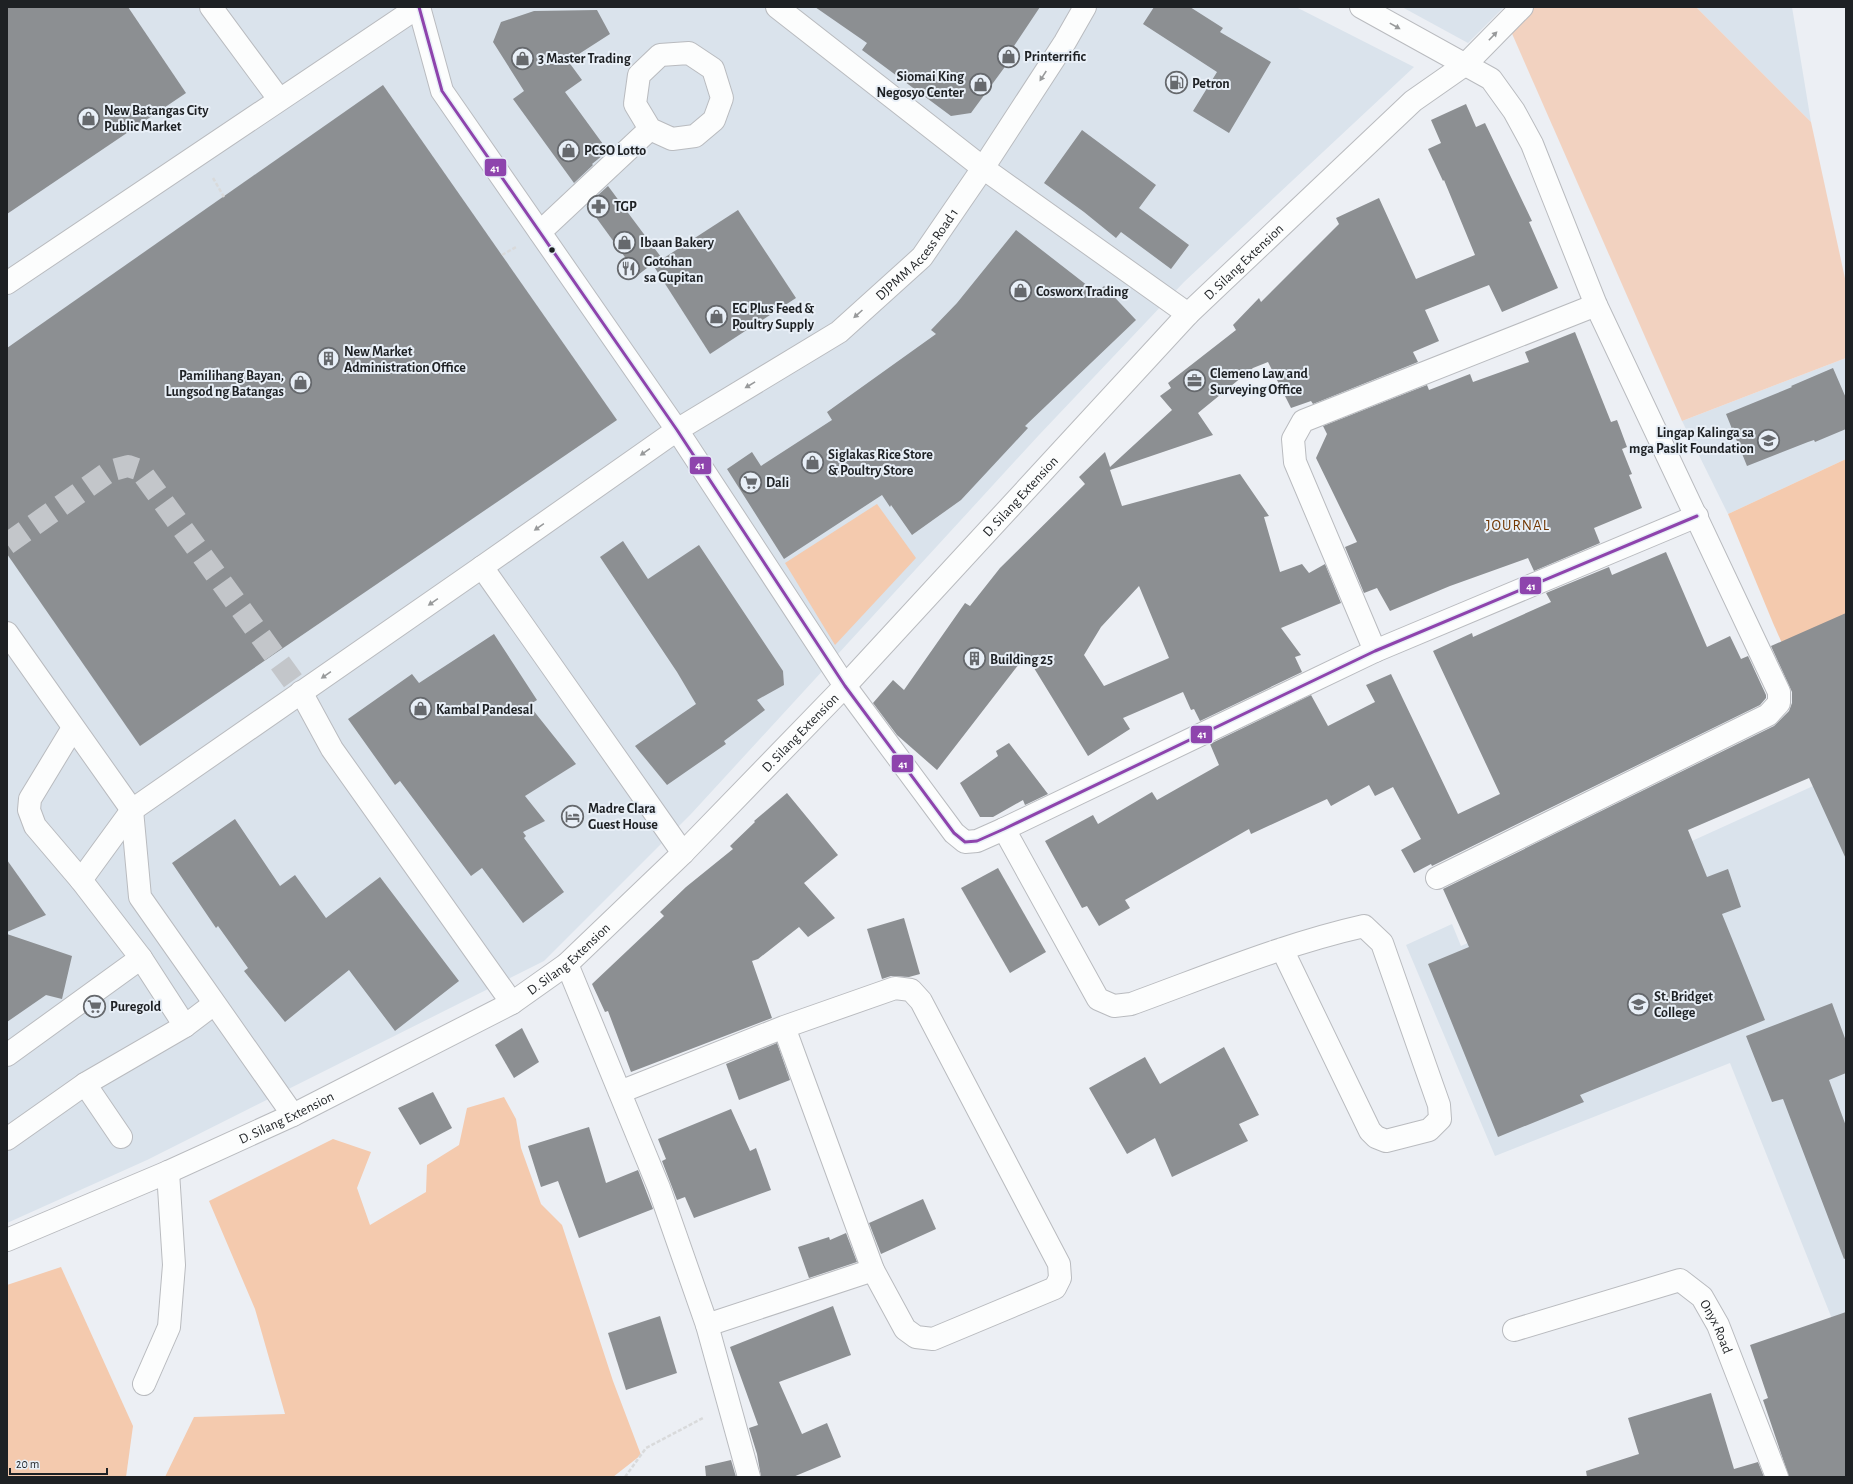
<svg xmlns="http://www.w3.org/2000/svg" width="1853" height="1484" viewBox="0 0 1853 1484" font-family="'Alegreya Sans',sans-serif">
	<style>
		.built { fill: #dae3ec }
		.green { fill: #f2d2c0 }
		.forest { fill: #f4caae }
		.building { fill: #8c8f92; fill-rule: evenodd }
		.lines { fill: none; stroke-linecap: round; stroke-linejoin: round }
		.minor-tunnel { stroke: #c3c6ca; stroke-width: 22; stroke-dasharray: 22 11; stroke-linecap: butt }
		.minor-casing { stroke: #b9bbbf; stroke-width: 24 }
		.path { stroke: #d9dadb; stroke-width: 2.5; stroke-dasharray: 4 2; stroke-linecap: butt }
		.minor { stroke: #fcfdfd; stroke-width: 22 }
		.bus-1-casing { stroke: #e8eff7; stroke-width: 6 }
		.bus-1 { stroke: #8e44ad; stroke-width: 3 }
		.oneway { fill: #989a9b }
		.bus-dot { fill: #1e2124; stroke: #e8eff7; stroke-width: 1.5 }
		.labels { text-anchor: middle; stroke-width: 4; stroke-linejoin: round; paint-order: stroke }
		.poi-label { font-size: 14px; font-weight: bold; fill: #1e2124; stroke: #e8eff7; text-anchor: start }
		.street-label { font-size: 14px; fill: #1e2124; stroke: #e8eff7 }
		.neighbourhood-label { font-size: 15px; letter-spacing: 1px; fill: #713702; stroke: #e8eff7 }
		.line-badge { stroke: #e8eff7; stroke-width: 1.5 }
		.badge-label { font-size: 11px; text-anchor: middle; font-weight: bold; fill: #fff }
	</style>
	<rect width="100%" height="100%" fill="#eceff4"/>
	<g class="built">
		<polygon points="7,7 1296,7 1414,67 1184,282 1039,435 691,814 544,961 147,1160 7,1223"/>
		<polygon points="1402,7 1504,7 1468,43"/>
		<polygon points="1696,7 1792,7 1811,122"/>
		<polygon points="1846,358 1846,459 1728,514 1682,421"/>
		<polygon points="1846,771 1846,1354 1730,1063 1495,1156 1406,945 1452,924 1461,946"/>
	</g>
	<polygon class="green" points="1533,7 1696,7 1811,122 1846,283 1846,358 1682,421 1510,29"/>
	<g class="forest">
		<polygon points="1846,459 1846,693 1811,708 1773,623 1728,514"/>
		<polygon points="877,504 916,558 835,645 785,563"/>
		<polygon points="504,1097 516,1119 521,1148 541,1204 562,1225 613,1381 641,1455 613,1477 165,1477 194,1417 285,1414 255,1309 209,1201 333,1139 371,1152 357,1188 370,1225 426,1192 427,1165 459,1145 467,1108"/>
		<polygon points="61,1267 133,1426 126,1477 7,1477 7,1285"/>
	</g>
	<g class="building">
		<polygon points="7,7 128,7 186,93 7,214"/>
		<polygon points="815,7 1040,7 1014,46 1018,49 971,113 951,116 862,50 867,43"/>
		<polygon points="1154,7 1190,7 1223,28 1220,32 1271,62 1229,133 1193,111 1217,72 1143,24"/>
		<polygon points="597,10 610,34 568,61 582,80 565,92 608,151 592,164 593,165 574,183 513,99 524,91 493,42 501,22 534,11"/>
		<polygon points="383,85 617,420 140,746 7,554 7,348"/>
		<path d="M1466 104 1476 127 1485 123 1532 221 1529 222 1558 288 1502 312 1489 285 1425 310 1439 341 1413 352 1418 362 1313 404 1311 401 1291 408 1268 362 1253 368 1198 413 1213 435 1110 470 1122 506 1240 474 1269 516 1264 517 1280 572 1302 564 1309 573 1325 564 1341 603 1281 628 1301 655 1295 657 1302 672 1200 721 1194 709 1191 710 1183 692 1123 718 1130 729 1088 756 1026 655 937 770 897 735 873 703 893 680 904 690 965 603 970 606 1000 568 1085 484 1079 477 1105 452 1110 467 1172 410 1160 396 1171 388 1168 383 1236 330 1233 325 1259 298 1261 302 1339 224 1336 218 1379 198 1416 279 1475 255 1444 180 1443 181 1428 149 1441 143 1431 120ZM1139 586 1169 658 1104 686 1084 655 1101 627Z"/>
		<polygon points="1082,130 1156,185 1139,208 1189,245 1171,269 1121,232 1116,238 1084,212 1044,183"/>
		<polygon points="608,186 661,257 638,275 587,205"/>
		<polygon points="738,210 796,298 710,354 653,265"/>
		<polygon points="1016,230 1097,293 1104,286 1136,320 1025,426 1028,428 961,500 912,535 891,505 890,507 882,495 784,559 727,469 752,452 761,466 832,420 827,412 936,334 931,330 957,303"/>
		<polygon points="1575,332 1611,422 1617,420 1627,447 1622,449 1632,474 1629,475 1642,508 1594,528 1600,543 1534,571 1528,558 1450,586 1390,611 1377,588 1364,593 1345,547 1357,542 1316,458 1327,434 1323,426 1427,385 1429,390 1470,374 1473,382 1529,362 1525,352"/>
		<polygon points="1833,368 1846,398 1846,429 1815,442 1814,440 1808,442 1747,466 1726,414 1792,387 1791,386"/>
		<polygon points="623,541 648,579 699,545 783,671 784,685 757,700 765,710 724,741 726,744 667,785 635,746 696,704 677,672 600,557"/>
		<polygon points="1666,552 1707,647 1730,636 1741,659 1748,656 1766,695 1766,698 1760,705 1432,866 1431,864 1414,873 1401,850 1421,839 1393,787 1375,796 1369,785 1331,806 1327,799 1251,834 1249,829 1125,900 1130,908 1099,926 1087,906 1082,908 1045,841 1093,815 1098,824 1152,792 1157,800 1219,765 1210,744 1311,695 1328,726 1375,702 1366,685 1391,674 1458,814 1500,794 1433,651 1472,633 1473,637 1551,602 1546,593 1609,567 1612,575"/>
		<polygon points="1846,613 1846,859 1809,778 1688,830 1707,877 1728,869 1741,907 1722,914 1765,1020 1580,1095 1584,1102 1498,1137 1428,964 1469,947 1443,889 1774,726 1789,711 1792,703 1792,692 1771,646"/>
		<polygon points="494,634 537,700 529,705 576,764 525,796 545,821 523,832 526,836 524,838 564,892 523,923 482,868 471,876 400,781 395,785 348,719 412,674 419,683"/>
		<polygon points="1009,743 1048,794 1025,805 1023,800 993,817 980,817 960,783 998,756 996,751"/>
		<polygon points="787,793 838,855 804,883 835,918 808,937 799,927 758,959 752,961 772,1018 631,1072 608,1011 605,1012 592,984 664,916 660,912 686,887 733,849 730,846 755,822 754,821"/>
		<polygon points="235,819 280,886 295,875 326,918 380,877 459,981 395,1031 349,970 285,1022 244,971 248,968 218,926 216,928 172,863"/>
		<polygon points="7,860 46,915 7,932"/>
		<polygon points="998,868 1046,952 1010,973 961,888"/>
		<polygon points="904,918 920,974 909,977 891,976 882,979 867,929"/>
		<polygon points="7,934 72,956 62,999 46,995 7,1022"/>
		<polygon points="1832,1003 1846,1041 1846,1073 1829,1080 1846,1126 1846,1258 1844,1259 1783,1099 1772,1102 1746,1036"/>
		<polygon points="522,1028 539,1062 514,1078 495,1045"/>
		<polygon points="777,1043 790,1080 739,1100 726,1064"/>
		<polygon points="1224,1047 1259,1115 1239,1124 1248,1141 1172,1177 1155,1138 1127,1154 1089,1088 1145,1057 1160,1084"/>
		<polygon points="433,1092 452,1128 420,1145 398,1108"/>
		<polygon points="731,1109 750,1151 756,1148 771,1190 694,1218 685,1197 677,1200 662,1161 666,1159 658,1139"/>
		<polygon points="589,1127 606,1183 638,1170 653,1209 579,1238 558,1181 541,1187 528,1146"/>
		<polygon points="923,1199 936,1229 881,1254 869,1223"/>
		<polygon points="846,1233 857,1262 809,1278 798,1247 829,1237 830,1240"/>
		<polygon points="833,1306 851,1355 779,1382 802,1434 827,1423 841,1457 793,1477 761,1477 757,1454 749,1428 758,1425 730,1347"/>
		<polygon points="1846,1312 1846,1477 1789,1477 1763,1400 1768,1398 1750,1345"/>
		<polygon points="660,1316 677,1373 626,1390 608,1333"/>
		<polygon points="1711,1393 1734,1469 1758,1462 1764,1477 1587,1477 1586,1471 1639,1454 1628,1418"/>
		<polygon points="731,1460 736,1477 706,1477 705,1466"/>
	</g>
	<g class="lines">
		<polyline class="minor-tunnel" points="7,544 110,471 128,466 140,470 301,692"/>
		<defs>
			<g id="minor">
				<polyline points="211,7 279,99"/>
				<polyline points="419,7 442,91 677,430 845,686 954,833 965,842 977,841 1004,829 1375,651 1697,516"/>
				<polyline points="777,7 983,168 1188,314"/>
				<polyline points="1361,7 1491,79 1514,111 1532,144 1596,305 1779,692 1779,703 1768,715 1437,878"/>
				<polygon points="689,53 713,69 722,98 714,120 695,136 672,139 650,129 635,104 639,75 660,55"/>
				<polyline points="540,232 650,129"/>
				<polyline points="7,283 418,7"/>
				<polyline points="482,567 683,853"/>
				<path id="s1" d="M7 633 132 810 482 567 677 430 839 332 922 257 983 168 1065 42 1085 7"/>
				<polyline points="1375,651 1295,462 1293,439 1303,421 1596,305"/>
				<polyline points="301,692 332,749 512,1003"/>
				<polyline points="73,728 30,799 29,810 35,826 81,880 141,958 185,1026 214,1004"/>
				<polyline points="132,810 140,897 293,1115"/>
				<path d="M1004 829 1098 999 1114 1006 1131 1004C1208 976 1284 944 1364 926L1382 943 1439 1105 1440 1119 1429 1130 1386 1141 1376 1137 1370 1131 1282 949"/>
				<polyline points="81,880 132,810"/>
				<polyline points="567,964 659,1188 707,1325 749,1477"/>
				<polyline points="7,1055 141,958"/>
				<polyline points="85,1084 121,1137"/>
				<polyline points="620,1092 784,1027 895,988 911,990 921,1001 1059,1264 1060,1278 1055,1288 933,1339 916,1337 905,1329 873,1270 784,1027"/>
				<polyline points="7,1139 85,1084 185,1026"/>
				<path id="s2" d="M7 1240 168 1172 293 1115 512 1003 567 964 683 853 845 686 1188 314 1413 101 1466 64 1522 7"/>
				<polyline points="707,1325 873,1270"/>
				<path id="s3" d="M1514 1330 1680 1280 1702 1297 1718 1325 1777 1477"/>
				<polyline points="144,1384 169,1327 174,1265 168,1172"/>
			</g>
		</defs>
		<use href="#minor" class="minor-casing"/>
		<g class="path">
			<polyline points="213,178 224,197"/>
			<polyline points="502,255 516,247"/>
			<polyline points="625,1477 646,1448 703,1418"/>
		</g>
		<use href="#minor" class="minor"/>
		<defs>
			<polyline id="bus-1" points="419,7 442,91 677,430 845,686 954,833 965,842 977,841 1004,829 1375,651 1697,516"/>
		</defs>
		<use href="#bus-1" class="bus-1-casing"/>
		<use href="#bus-1" class="bus-1"/>
	</g>
	<defs><path id="oneway-solid" d="M-6-.8H1V-3.2L6.5 0L1 3.2V.8H-6Z"/></defs>
	<g class="oneway">
		<use href="#oneway-solid" transform="translate(1395 26) rotate(29)"/>
		<use href="#oneway-solid" transform="translate(1493 36) rotate(-46)"/>
		<use href="#oneway-solid" transform="translate(1043 76) rotate(123)"/>
		<use href="#oneway-solid" transform="translate(858 314) rotate(138)"/>
		<use href="#oneway-solid" transform="translate(750 385) rotate(149)"/>
		<use href="#oneway-solid" transform="translate(645 452) rotate(145)"/>
		<use href="#oneway-solid" transform="translate(539 527) rotate(145)"/>
		<use href="#oneway-solid" transform="translate(433 602) rotate(145)"/>
		<use href="#oneway-solid" transform="translate(326 675) rotate(145)"/>
	</g>
	<defs>
		<symbol id="shop-ring" viewBox="-11 -11 22 22"><circle r="9.5" fill="#e8eff7" stroke="#66696d" stroke-width="1.5"/><path d="M-5-2.5h2.3a2.7 3.5 0 0 1 5.4 0H5L5.5 6h-11ZM-1.5-2.5h3a1.5 2.3 0 0 0-3 0Z" fill="#66696d"/></symbol>
		<symbol id="fuel-ring" viewBox="-11 -11 22 22"><circle r="9.5" fill="#e8eff7" stroke="#66696d" stroke-width="1.5"/><path d="M-5.5-6h7V0h2V4h1.3V-2.5L3-4.5l.8-.8L6-3V5H2.5V1h-1V6h-7ZM-4.2-4.7v3.2H.2V-4.7Z" fill="#66696d"/></symbol>
		<symbol id="pharmacy-ring" viewBox="-11 -11 22 22"><circle r="9.5" fill="#e8eff7" stroke="#66696d" stroke-width="1.5"/><path d="M-2-6h4v4h4v4h-4v4h-4v-4h-4v-4h4Z" fill="#66696d"/></symbol>
		<symbol id="restaurant-ring" viewBox="-11 -11 22 22"><circle r="9.5" fill="#e8eff7" stroke="#66696d" stroke-width="1.5"/><path d="M-5-6h1v4h1v-4h1v4h1v-4h1v5L-1.5 .5V6h-2V.5L-5-1ZM5-6V6H3V1.5H1.5Q1.5-4 5-6Z" fill="#66696d"/></symbol>
		<symbol id="building-ring" viewBox="-11 -11 22 22"><circle r="9.5" fill="#e8eff7" stroke="#66696d" stroke-width="1.5"/><path d="M-4-6H4V6H1V3H-1V6H-4ZM-2.5-4.3h1.7v1.8h-1.7ZM.8-4.3h1.7v1.8H.8ZM-2.5-1h1.7V.8h-1.7ZM.8-1h1.7V.8H.8Z" fill="#66696d"/></symbol>
		<symbol id="office-ring" viewBox="-11 -11 22 22"><circle r="9.5" fill="#e8eff7" stroke="#66696d" stroke-width="1.5"/><path d="M-6-3h4V-5.5h4V-3h4V5H-6ZM-1-4.5V-3h2v-1.5ZM-6 0V1H6V0Z" fill="#66696d"/></symbol>
		<symbol id="school-ring" viewBox="-11 -11 22 22"><circle r="9.5" fill="#e8eff7" stroke="#66696d" stroke-width="1.5"/><path d="M0-5L7-2L0 1L-7-2ZM-4 1L0 2.5L4 1V4Q0 6-4 4Z" fill="#66696d"/></symbol>
		<symbol id="supermarket-ring" viewBox="-11 -11 22 22"><circle r="9.5" fill="#e8eff7" stroke="#66696d" stroke-width="1.5"/><path d="M-6-5.5h2.5l.6 2H6L4.5 2H-2.5L-4.4-4H-6ZM-1.5 3.2a1.3 1.3 0 1 0 .1 0ZM3 3.2a1.3 1.3 0 1 0 .1 0Z" fill="#66696d"/></symbol>
		<symbol id="hotel-ring" viewBox="-11 -11 22 22"><circle r="9.5" fill="#e8eff7" stroke="#66696d" stroke-width="1.5"/><path d="M-6-4.5h1.5V1H6V5H4.5V3h-9V5H-6ZM-4 0a1.8 1.8 0 1 1 3.6 0ZM.5 0V-2.5h3Q6-2.5 6 0Z" fill="#66696d"/></symbol>
		<symbol id="university-ring" viewBox="-11 -11 22 22"><circle r="9.5" fill="#e8eff7" stroke="#66696d" stroke-width="1.5"/><path d="M0-5L7-2L0 1L-7-2ZM-4 1L0 2.5L4 1V4Q0 6-4 4Z" fill="#66696d"/></symbol>
	</defs>
	<g fill-rule="evenodd">
		<use href="#shop-ring" x="996" y="44" width="25" height="25"/>
		<use href="#shop-ring" x="510" y="46" width="25" height="25"/>
		<use href="#fuel-ring" x="1164" y="70" width="25" height="25"/>
		<use href="#shop-ring" x="968" y="72" width="25" height="25"/>
		<use href="#shop-ring" x="76" y="106" width="25" height="25"/>
		<use href="#shop-ring" x="556" y="138" width="25" height="25"/>
		<use href="#pharmacy-ring" x="586" y="194" width="25" height="25"/>
		<use href="#shop-ring" x="612" y="230" width="25" height="25"/>
		<use href="#restaurant-ring" x="616" y="256" width="25" height="25"/>
		<use href="#shop-ring" x="1008" y="278" width="25" height="25"/>
		<use href="#shop-ring" x="704" y="304" width="25" height="25"/>
		<use href="#building-ring" x="316" y="346" width="25" height="25"/>
		<use href="#office-ring" x="1182" y="368" width="25" height="25"/>
		<use href="#shop-ring" x="288" y="370" width="25" height="25"/>
		<use href="#school-ring" x="1756" y="428" width="25" height="25"/>
		<use href="#shop-ring" x="800" y="450" width="25" height="25"/>
		<use href="#supermarket-ring" x="738" y="470" width="25" height="25"/>
		<use href="#building-ring" x="962" y="646" width="25" height="25"/>
		<use href="#shop-ring" x="408" y="696" width="25" height="25"/>
		<use href="#hotel-ring" x="560" y="804" width="25" height="25"/>
		<use href="#university-ring" x="1626" y="992" width="25" height="25"/>
		<use href="#supermarket-ring" x="82" y="994" width="25" height="25"/>
	</g>
	<circle class="bus-dot" cx="552" cy="250" r="3.5"/>
	<g class="labels">
		<g class="poi-label">
			<text x="1024" y="61">Printerrific</text>
			<text x="538" y="63">3 Master Trading</text>
			<text x="964" y="81" text-anchor="end">Siomai King<tspan x="964" dy="16">Negosyo Center</tspan></text>
			<text x="1192" y="88">Petron</text>
			<text x="104" y="115">New Batangas City<tspan x="104" dy="16">Public Market</tspan></text>
			<text x="584" y="155">PCSO Lotto</text>
			<text x="614" y="211">TGP</text>
			<text x="640" y="247">Ibaan Bakery</text>
			<text x="644" y="266">Gotohan<tspan x="644" dy="16">sa Gupitan</tspan></text>
			<text x="1036" y="296">Cosworx Trading</text>
			<text x="732" y="313">EG Plus Feed &amp;<tspan x="732" dy="16">Poultry Supply</tspan></text>
			<text x="344" y="356">New Market<tspan x="344" dy="16">Administration Office</tspan></text>
			<text x="1210" y="378">Clemeno Law and<tspan x="1210" dy="16">Surveying Office</tspan></text>
			<text x="284" y="380" text-anchor="end">Pamilihang Bayan,<tspan x="284" dy="16">Lungsod ng Batangas</tspan></text>
			<text x="1754" y="437" text-anchor="end">Lingap Kalinga sa<tspan x="1754" dy="16">mga Paslit Foundation</tspan></text>
			<text x="828" y="459">Siglakas Rice Store<tspan x="828" dy="16">&amp; Poultry Store</tspan></text>
			<text x="766" y="487">Dali</text>
			<text x="990" y="664">Building 25</text>
			<text x="436" y="714">Kambal Pandesal</text>
			<text x="588" y="813">Madre Clara<tspan x="588" dy="16">Guest House</tspan></text>
			<text x="1654" y="1001">St. Bridget<tspan x="1654" dy="16">College</tspan></text>
			<text x="110" y="1011">Puregold</text>
		</g>
		<g class="street-label">
			<text dy="5" stroke="none"><textPath href="#s1" startOffset="1181">DJPMM Access Road 1</textPath></text>
			<text dy="5" stroke="none"><textPath href="#s2" startOffset="1601">D. Silang Extension</textPath></text>
			<text dy="5" stroke="none"><textPath href="#s2" startOffset="1277">D. Silang Extension</textPath></text>
			<text dy="5" stroke="none"><textPath href="#s2" startOffset="954">D. Silang Extension</textPath></text>
			<text dy="5" stroke="none"><textPath href="#s2" startOffset="630">D. Silang Extension</textPath></text>
			<text dy="5" stroke="none"><textPath href="#s2" startOffset="305">D. Silang Extension</textPath></text>
			<text dy="5" stroke="none"><textPath href="#s3" startOffset="234">Onyx Road</textPath></text>
		</g>
		<g class="neighbourhood-label">
			<text x="1518" y="530">JOURNAL</text>
		</g>
	</g>
	<g class="line-badge">
		<rect x="484" y="158" width="23" height="19" rx="4" fill="#8e44ad"/>
		<rect x="689" y="456" width="23" height="19" rx="4" fill="#8e44ad"/>
		<rect x="1519" y="576" width="23" height="19" rx="4" fill="#8e44ad"/>
		<rect x="1190" y="725" width="23" height="19" rx="4" fill="#8e44ad"/>
		<rect x="891" y="754" width="23" height="19" rx="4" fill="#8e44ad"/>
	</g>
	<g class="badge-label">
		<text x="495" y="172">41</text>
		<text x="700" y="469">41</text>
		<text x="1531" y="590">41</text>
		<text x="1202" y="738">41</text>
		<text x="903" y="768">41</text>
	</g>
	<rect width="1853" height="1484" fill="none" stroke="#1e2124" stroke-width="16"/>
	<path d="M10 1468v6h97v-6" fill="none" stroke="#1e2124" stroke-width="2"/>
	<text x="16" y="1468" font-size="12" fill="#1e2124" stroke="#e8eff7" stroke-width="3" paint-order="stroke">20 m</text>
</svg>
